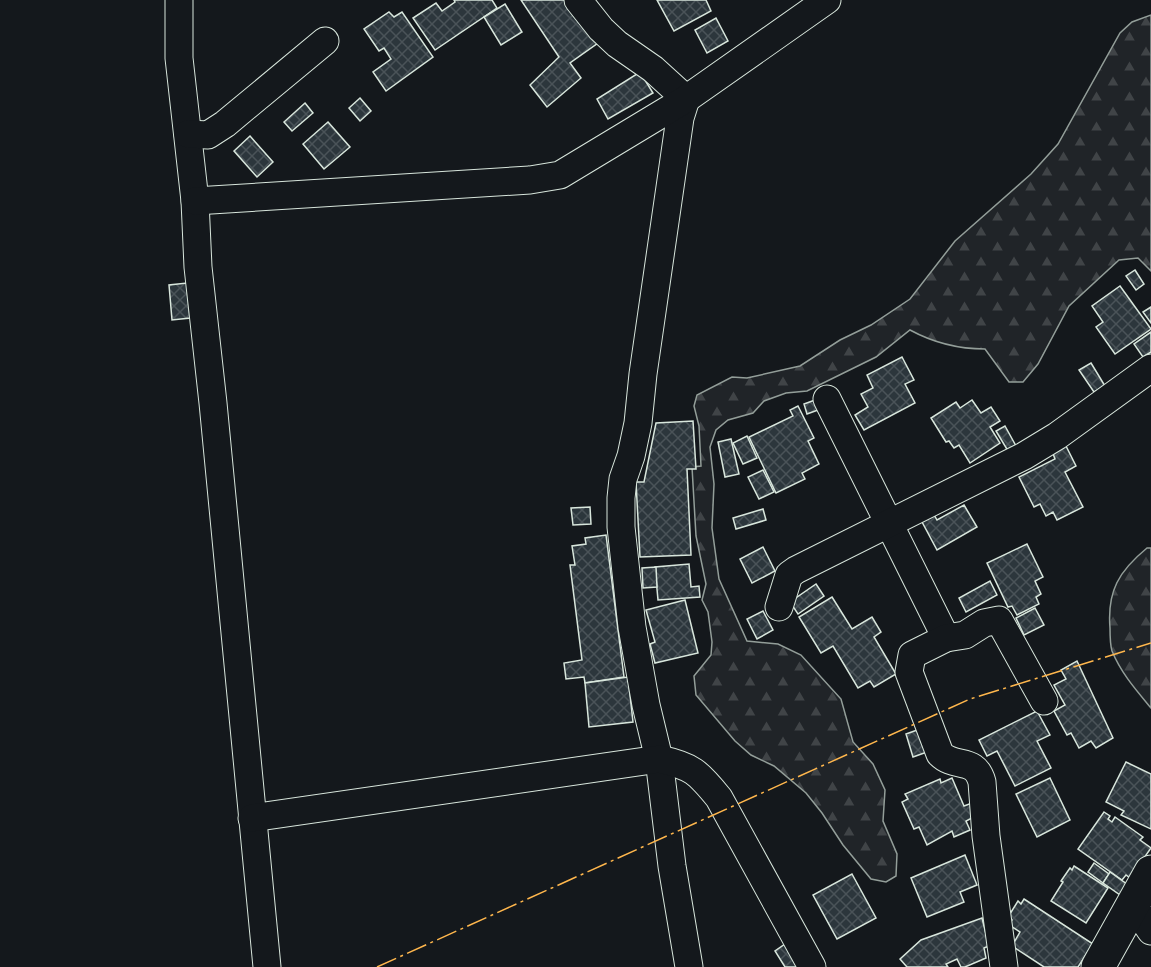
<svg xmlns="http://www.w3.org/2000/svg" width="1151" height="967" viewBox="0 0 1151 967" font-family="'IBM Plex Sans',sans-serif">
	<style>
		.forest { fill: url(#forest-firs); stroke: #939e99; stroke-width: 1.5 }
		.building { fill: url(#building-cross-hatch); stroke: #d8e6dc; stroke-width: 1.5 }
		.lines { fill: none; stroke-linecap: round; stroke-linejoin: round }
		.street-casing { stroke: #d8e6dc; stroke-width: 29 }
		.secondary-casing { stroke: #d8e6dc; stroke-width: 35 }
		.street { stroke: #14181c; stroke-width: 27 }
		.secondary { stroke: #14181c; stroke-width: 33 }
		.power { stroke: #ffb74d; stroke-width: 1.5; stroke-dasharray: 21 4.5 3 4.5; stroke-linecap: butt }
	</style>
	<defs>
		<pattern id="forest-firs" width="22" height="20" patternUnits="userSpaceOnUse" patternTransform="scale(1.5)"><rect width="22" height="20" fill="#202428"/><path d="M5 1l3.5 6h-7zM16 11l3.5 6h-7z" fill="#404447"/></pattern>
		<pattern id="building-cross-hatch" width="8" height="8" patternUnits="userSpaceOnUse" patternTransform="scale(1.5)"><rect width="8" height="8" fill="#2c363c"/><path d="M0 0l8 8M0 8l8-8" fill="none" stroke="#4a5358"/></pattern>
	</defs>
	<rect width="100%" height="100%" fill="#14181c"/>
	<g class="forest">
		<path d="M1151 15V271L1138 258 1119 260 1069 306 1038 364 1023 382H1009L985 349C957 349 934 343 910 330L876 357 807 391 786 393 764 401 753 413 728 420 716 430 710 447 714 484 712 528 719 579 747 641 778 644 801 655 841 699 853 742 873 764 885 790 883 821 897 854 896 876 886 882 871 879 843 845 822 813 806 793 774 766 751 755 735 741 696 695 694 676 711 655 712 642 708 612 702 600 706 584 696 536 692 467 701 466 699 426 694 406 697 395 732 377 747 378 800 366 840 340 871 325 910 299 955 241 1031 174 1058 144 1120 33 1132 22Z"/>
		<path d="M1147 548H1151V708C1136 690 1121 673 1112 651 1110 644 1110 635 1110 628 1107 591 1119 571 1147 548Z"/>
	</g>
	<g class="building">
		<polygon points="454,0 492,0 497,8 435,50 413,18 436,3 442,11 455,2"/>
		<polygon points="521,0 567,0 598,43 570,63 581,78 547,107 530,85 559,57"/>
		<polygon points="657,0 706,0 711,11 674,31"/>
		<polygon points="505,4 522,32 501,45 484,17"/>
		<polygon points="389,12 394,17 402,12 433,57 386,91 373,72 391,59 384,48 379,51 364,29"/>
		<polygon points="716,18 728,41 707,53 695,30"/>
		<polygon points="640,72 653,93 608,119 597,99"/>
		<polygon points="360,98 371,111 360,121 349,108"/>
		<polygon points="305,103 313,113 292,131 284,122"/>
		<polygon points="328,122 350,147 324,169 303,144"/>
		<polygon points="250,136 273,162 257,177 234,151"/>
		<polygon points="1135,270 1144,284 1136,290 1126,276"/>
		<polygon points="187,283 190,318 172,320 169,285"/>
		<polygon points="1120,286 1151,329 1115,354 1096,327 1103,322 1092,306"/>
		<polygon points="1151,307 1151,323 1143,312"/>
		<polygon points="1151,332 1151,352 1143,357 1134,344"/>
		<polygon points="902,357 914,380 905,384 915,403 864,430 855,415 868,407 861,394 873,388 867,375"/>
		<polygon points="1091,363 1105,386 1094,392 1079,370"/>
		<polygon points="815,400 818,410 807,414 804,404"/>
		<polygon points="972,400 981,413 991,407 1000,421 990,427 1000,443 970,463 959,445 954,448 949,441 946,442 931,418 956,402 960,408"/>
		<polygon points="798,406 814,438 808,441 819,464 802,473 805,479 776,493 749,437 793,416 790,410"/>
		<polygon points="693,421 696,469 687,469 691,555 640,557 636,482 644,482 656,423"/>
		<polygon points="1005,426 1016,446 1008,451 996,431"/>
		<polygon points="747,436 757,458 743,464 733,443"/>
		<polygon points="731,439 739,474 725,477 718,442"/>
		<polygon points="1065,444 1076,466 1065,472 1083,507 1057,520 1053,512 1046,516 1040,504 1034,507 1019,477 1055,459 1052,451"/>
		<polygon points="763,470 774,492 759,499 748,477"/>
		<polygon points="964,505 977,527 937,550 921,520 933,513 937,520"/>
		<polygon points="590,507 591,524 573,525 571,508"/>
		<polygon points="763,509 766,520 736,529 733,518"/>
		<polygon points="606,535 624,677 585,683 584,677 566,679 564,663 582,660 570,565 575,565 572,546 586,544 585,538"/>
		<polygon points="1027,544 1043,577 1035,581 1041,594 1036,597 1039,604 1017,615 1012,606 1008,607 987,563"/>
		<polygon points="763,547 775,571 752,583 740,559"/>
		<polygon points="689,564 691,587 699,586 700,597 658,600 655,567"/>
		<polygon points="656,567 657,587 643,588 642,568"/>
		<polygon points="990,581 997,595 966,612 959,598"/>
		<polygon points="816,584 824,596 798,614 790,602"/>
		<polygon points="832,597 852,629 872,617 881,632 874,637 896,674 874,687 870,681 858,688 833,646 821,653 799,617"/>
		<polygon points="685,600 698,653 655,663 650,644 655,642 646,610"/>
		<polygon points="1035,608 1044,625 1024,635 1016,618"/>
		<polygon points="763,611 773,630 757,639 747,619"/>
		<polygon points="1077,661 1113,738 1096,748 1091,741 1079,748 1071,733 1067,735 1054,711 1065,705 1054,685 1066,679 1061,670"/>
		<polygon points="628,677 633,722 589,727 585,683"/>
		<polygon points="1037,711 1050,735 1037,741 1051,768 1015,786 997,751 987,756 979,740"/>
		<polygon points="920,729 927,752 913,757 906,734"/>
		<polygon points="1126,762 1151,774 1151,829 1121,815 1124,811 1106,802"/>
		<polygon points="952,778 964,806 972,803 974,817 966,821 970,830 954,837 952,831 927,845 919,827 914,829 902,802 908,799 905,794 940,779 941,783"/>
		<polygon points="1050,778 1070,820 1037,837 1016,794"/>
		<polygon points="1104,812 1110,816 1108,819 1112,822 1115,817 1143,837 1140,840 1151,848 1130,878 1126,875 1122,880 1078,849"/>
		<polygon points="965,855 977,885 960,892 964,902 927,917 911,878"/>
		<polygon points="1094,863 1109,874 1103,883 1088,872"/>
		<polygon points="1074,866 1108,888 1086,923 1051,901 1063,882 1061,881 1070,868 1072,870"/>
		<polygon points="1110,872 1131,887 1123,897 1103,883"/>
		<polygon points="852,874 876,918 837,939 813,895"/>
		<polygon points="1024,899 1093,944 1078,967 1044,967 1012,946 1020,932 1009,925 1012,920 1008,917 1018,901 1021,904"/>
		<polygon points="982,918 989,946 984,948 986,958 965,967 961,967 957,959 946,964 948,967 907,967 900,959 921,940"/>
		<polygon points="785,944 799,967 785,967 775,951"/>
	</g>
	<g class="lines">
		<defs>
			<g id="street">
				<polyline points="179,0 179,58 195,201 198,267 213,403 267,967"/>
				<polyline points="578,0 601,29 617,44 653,69 686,99"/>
				<polyline points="686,99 680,118 643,374 638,423 631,456 623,479 621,498 621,527 632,627 646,705 659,759 672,866 689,967"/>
				<polyline points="188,134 208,135 225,124 325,41"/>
				<polyline points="195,201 530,180 560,175 686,99 827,0"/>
				<polyline points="827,399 946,638"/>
				<polyline points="779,607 789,575 796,570 1024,456 1057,436 1151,368"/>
				<path d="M252 818 659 759C692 766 698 772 719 798L812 967"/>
				<polyline points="1133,905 1151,931"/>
				<path d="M1004 967 986 836 982 782C975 756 955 769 940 754L909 672 912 655 946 638 965 635 984 623 999 620 1044 701"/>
			</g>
			<polyline id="secondary" points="1098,967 1151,872"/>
		</defs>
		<use href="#street" class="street-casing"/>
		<use href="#secondary" class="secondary-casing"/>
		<use href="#street" class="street"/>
		<use href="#secondary" class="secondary"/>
		<polyline class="power" points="377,967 970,699 1151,643"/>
	</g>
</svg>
